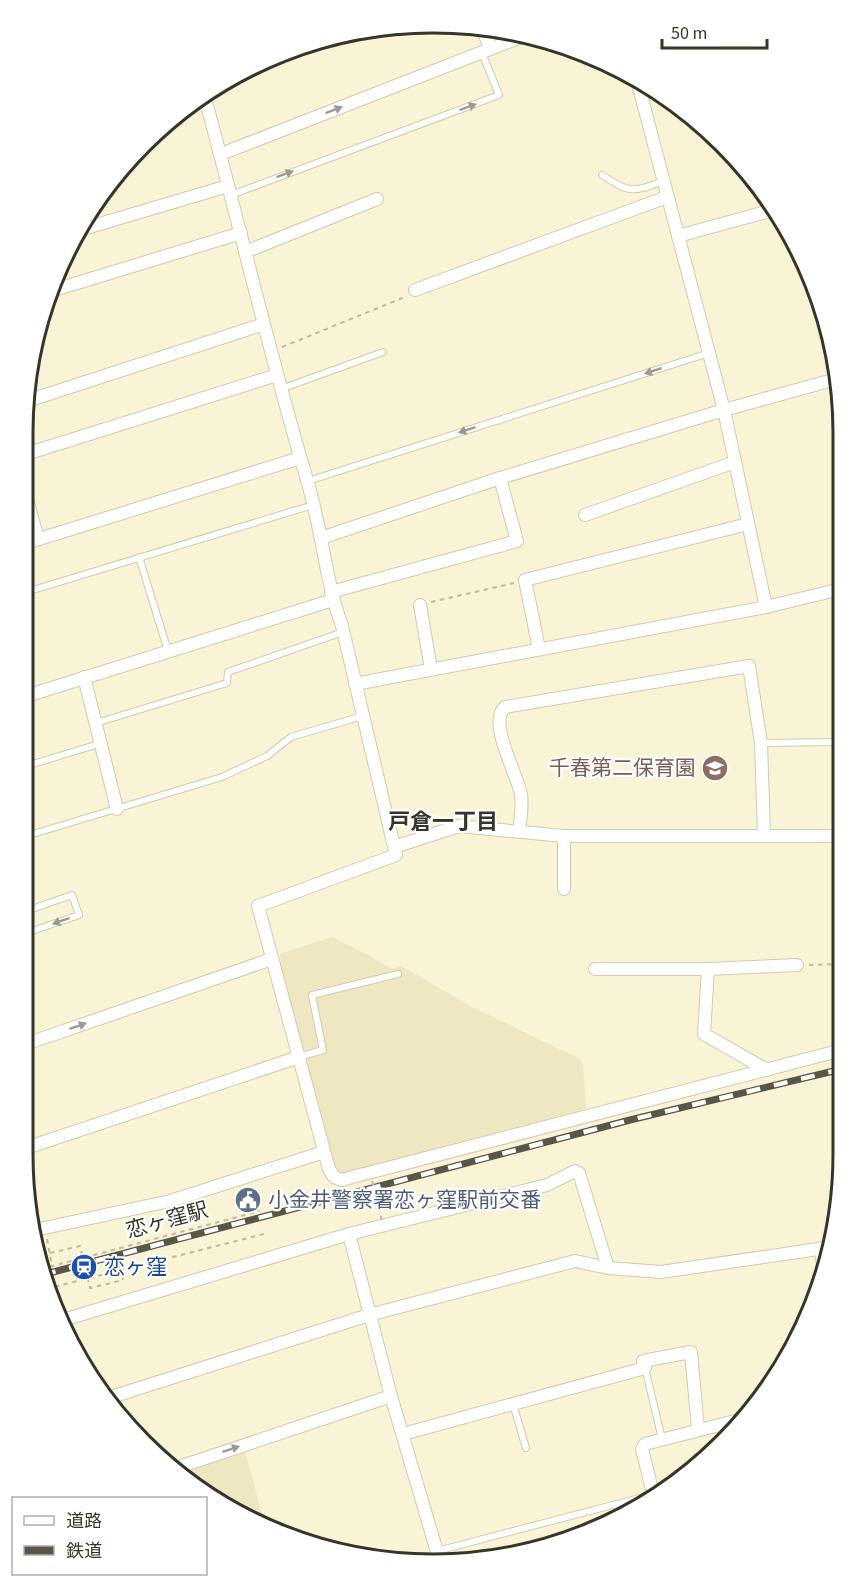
<svg xmlns="http://www.w3.org/2000/svg" width="866" height="1587" viewBox="0 0 866 1587" font-family="'Source Sans 3','Noto Sans JP',sans-serif">
	<style>
		.built { fill: #eee7c2 }
		.lines { fill: none; stroke-linecap: round; stroke-linejoin: round }
		.lane-casing { stroke: #d0cbae; stroke-width: 8 }
		.street-casing { stroke: #d0cbae; stroke-width: 14 }
		.path { stroke: #bebaa1; stroke-width: 2; stroke-dasharray: 4.5 4.5; stroke-linecap: butt }
		.lane { stroke: #fff; stroke-width: 6 }
		.street { stroke: #fff; stroke-width: 12 }
		.rail-casing { stroke: #585646; stroke-width: 7 }
		.rail { stroke: #fff; stroke-width: 4.5; stroke-dasharray: 14; stroke-linecap: butt }
		.path-bridge { stroke: #bebaa1; stroke-width: 2; stroke-dasharray: 4.5 4.5; stroke-linecap: butt }
		.oneway { fill: #9b9a94 }
		.labels { text-anchor: middle; stroke-width: 4.5; stroke-linejoin: round; paint-order: stroke }
		.education-label { font-size: 21px; fill: #785e54; stroke: #fff; text-anchor: end }
		.service-label { font-size: 21px; fill: #4e5e75; stroke: #fff; text-anchor: start }
		.street-label { font-size: 21px; fill: #373529; stroke: #fff }
		.transit-label { font-size: 21px; fill: #164399; stroke: #fff; text-anchor: start }
		.neighbourhood-label { font-size: 22px; font-weight: bold; fill: #373529; stroke: #fff }
		.rim { fill: none; stroke: #373529; stroke-width: 3 }
	</style>
	<rect width="100%" height="100%" fill="#f9f4d5"/>
	<g class="built">
		<polygon points="332,937 370,956 392,969 401,966 472,1007 580,1059 583,1063 586,1109 340,1174 335,1171 278,965 281,961 280,954"/>
		<polygon points="245,1451 264,1522 205,1496 181,1473"/>
	</g>
	<g class="lines">
		<defs>
			<g id="lane">
				<path d="M602 175C630 193 632 193 663 181"/>
				<polyline points="231,195 499,95 482,53"/>
				<polyline points="281,389 383,352"/>
				<polyline points="308,481 709,353"/>
				<polyline points="139,557 168,651"/>
				<polyline points="23,593 313,505"/>
				<polyline points="96,723 227,683 228,672 343,632"/>
				<polyline points="761,743 841,742"/>
				<polyline points="23,767 102,743"/>
				<polyline points="23,837 222,777 267,756 291,737 363,716"/>
				<polyline points="23,934 79,915 72,895 23,912"/>
				<polyline points="299,1057 323,1050 312,995 398,974"/>
				<polyline points="645,1368 662,1439"/>
				<polyline points="513,1404 526,1448"/>
				<polyline points="437,1551 651,1495"/>
			</g>
			<g id="street">
				<polyline points="481,26 491,49"/>
				<path d="M204 94C239 223 269 353 307 480 322 529 325 579 342 626L396 855 258 906 329 1169 334 1177 341 1180 842 1050"/>
				<polyline points="221,154 526,35"/>
				<polyline points="76,231 228,186"/>
				<polyline points="678,236 777,209"/>
				<polyline points="245,252 377,199"/>
				<polyline points="415,290 667,197"/>
				<polyline points="51,291 241,233"/>
				<polyline points="24,402 264,324"/>
				<polyline points="23,455 277,375"/>
				<polyline points="23,485 38,539"/>
				<polyline points="585,515 735,462"/>
				<polyline points="321,538 500,478 724,410 840,378"/>
				<polyline points="23,544 300,458"/>
				<polyline points="331,592 517,541 500,478"/>
				<polyline points="420,605 431,669"/>
				<polyline points="766,607 841,589"/>
				<polyline points="539,649 525,580 748,524"/>
				<polyline points="84,677 117,809"/>
				<polyline points="355,684 766,607 724,410 636,76"/>
				<polyline points="23,697 333,600"/>
				<path d="M519 832C520 821 523 806 521 795 518 775 487 722 505 707L749 666 761 743 764 835"/>
				<polyline points="564,836 564,889"/>
				<polyline points="394,847 459,826 564,836 842,836"/>
				<polyline points="595,969 708,969 797,965"/>
				<polyline points="708,969 704,1034 767,1070"/>
				<polyline points="23,1045 272,959"/>
				<polyline points="23,1149 299,1057"/>
				<polyline points="35,1230 170,1201 324,1152"/>
				<polyline points="349,1234 391,1396 440,1562"/>
				<polyline points="821,1248 824,1275"/>
				<polyline points="63,1320 349,1234 547,1185 575,1171 579,1173 608,1268"/>
				<polyline points="105,1399 369,1315 575,1261 608,1268 661,1272 832,1247"/>
				<polyline points="403,1434 645,1368 643,1361 691,1352 698,1429"/>
				<polyline points="176,1468 391,1396"/>
				<polyline points="653,1494 642,1449 645,1444 739,1420"/>
			</g>
		</defs>
		<use href="#lane" class="lane-casing"/>
		<use href="#street" class="street-casing"/>
		<g class="path">
			<polyline points="282,347 405,297"/>
			<polyline points="431,602 514,583"/>
			<polyline points="809,965 842,964"/>
			<polyline points="47,1239 52,1266"/>
			<polyline points="41,1269 260,1211"/>
			<polyline points="123,1280 121,1270 264,1234"/>
			<polyline points="46,1289 121,1270"/>
		</g>
		<use href="#lane" class="lane"/>
		<use href="#street" class="street"/>
		<defs>
			<polyline id="rail" points="42,1275 630,1120 842,1069"/>
		</defs>
		<use href="#rail" class="rail-casing"/>
		<use href="#rail" class="rail"/>
		<g class="path-bridge">
			<polyline points="372,1181 382,1221"/>
			<polyline points="50,1253 80,1246 90,1288 123,1280"/>
		</g>
	</g>
	<defs><path id="oneway-solid" d="M-6-.8H1V-3.2L6.5 0L1 3.2V.8H-6Z" transform="scale(1.5)"/></defs>
	<g class="oneway">
		<use href="#oneway-solid" transform="translate(468 107) rotate(-20)"/>
		<use href="#oneway-solid" transform="translate(334 110) rotate(-21)"/>
		<use href="#oneway-solid" transform="translate(285 174) rotate(-20)"/>
		<use href="#oneway-solid" transform="translate(653 371) rotate(162)"/>
		<use href="#oneway-solid" transform="translate(467 430) rotate(162)"/>
		<use href="#oneway-solid" transform="translate(61 921) rotate(161)"/>
		<use href="#oneway-solid" transform="translate(78 1026) rotate(-19)"/>
		<use href="#oneway-solid" transform="translate(231 1449) rotate(-18)"/>
	</g>
	<defs>
		<symbol id="school-disc" viewBox="-11 -11 22 22"><circle r="9.5" fill="#8d6e63" stroke="#fff"/><path d="M0-5L7-2L0 1L-7-2ZM-4 1L0 2.5L4 1V4Q0 6-4 4Z" fill="#fff"/></symbol>
		<symbol id="civic-disc" viewBox="-11 -11 22 22"><circle r="9.5" fill="#5c6f8a" stroke="#fff"/><path d="M-.6-6.5H3V-4.5H.6V-3L4-1V1h2V6H-6V1h2V-1L-.6-3ZM-1.2 2.5V6h2.4V2.5Z" fill="#fff"/></symbol>
		<symbol id="station-disc" viewBox="-11 -11 22 22"><circle r="9.5" fill="#1a4fb4" stroke="#fff"/><path d="M-3-6H3Q5-6 5-4V2Q5 4 3 4L4.5 6H3L1.5 4h-3L-3 6H-4.5L-3 4Q-5 4-5 2V-4Q-5-6-3-6ZM-3.5-4v3h7v-3ZM-3.5 1v1.5H-2V1ZM2 1v1.5H3.5V1Z" fill="#fff"/></symbol>
	</defs>
	<g fill-rule="evenodd">
		<use href="#school-disc" x="700" y="753" width="30" height="30"/>
		<use href="#civic-disc" x="233" y="1185" width="30" height="30"/>
		<use href="#station-disc" x="69" y="1252" width="30" height="30"/>
	</g>
	<g class="labels">
		<g class="education-label">
			<text x="696" y="775">千春第二保育園</text>
		</g>
		<g class="service-label">
			<text x="268" y="1207">小金井警察署恋ヶ窪駅前交番</text>
		</g>
		<g class="street-label">
			<text transform="translate(167 1220) rotate(-15)" y="7">恋ヶ窪駅</text>
		</g>
		<g class="transit-label">
			<text x="104" y="1274">恋ヶ窪</text>
		</g>
		<g class="neighbourhood-label">
			<text x="443" y="829">戸倉一丁目</text>
		</g>
	</g>
	<path d="M0 0H866V1587H0ZM433 33H433A400 400 0 0 1 833 433V1154A400 400 0 0 1 433 1554H433A400 400 0 0 1 33 1154V433A400 400 0 0 1 433 33Z" fill="#fff" fill-rule="evenodd"/>
	<path class="rim" d="M433 33H433A400 400 0 0 1 833 433V1154A400 400 0 0 1 433 1554H433A400 400 0 0 1 33 1154V433A400 400 0 0 1 433 33Z"/>
	<rect x="12" y="1497" width="195" height="78" fill="#ffffff" stroke="#afaea9" stroke-width="1.5"/>
	<rect x="24" y="1516" width="30" height="9" fill="#ffffff" stroke="#afaea9" stroke-width="1.5"/>
	<text x="66" y="1527" font-size="18" fill="#373529">道路</text>
	<rect x="24" y="1546" width="30" height="9" fill="#585646" stroke="#afaea9" stroke-width="1.5"/>
	<text x="66" y="1557" font-size="18" fill="#373529">鉄道</text>
	<path d="M662 39v9h105v-9" fill="none" stroke="#373529" stroke-width="3"/>
	<text x="671" y="39" font-size="18" fill="#373529" stroke="#ffffff" stroke-width="4.5" paint-order="stroke">50 m</text>
</svg>
